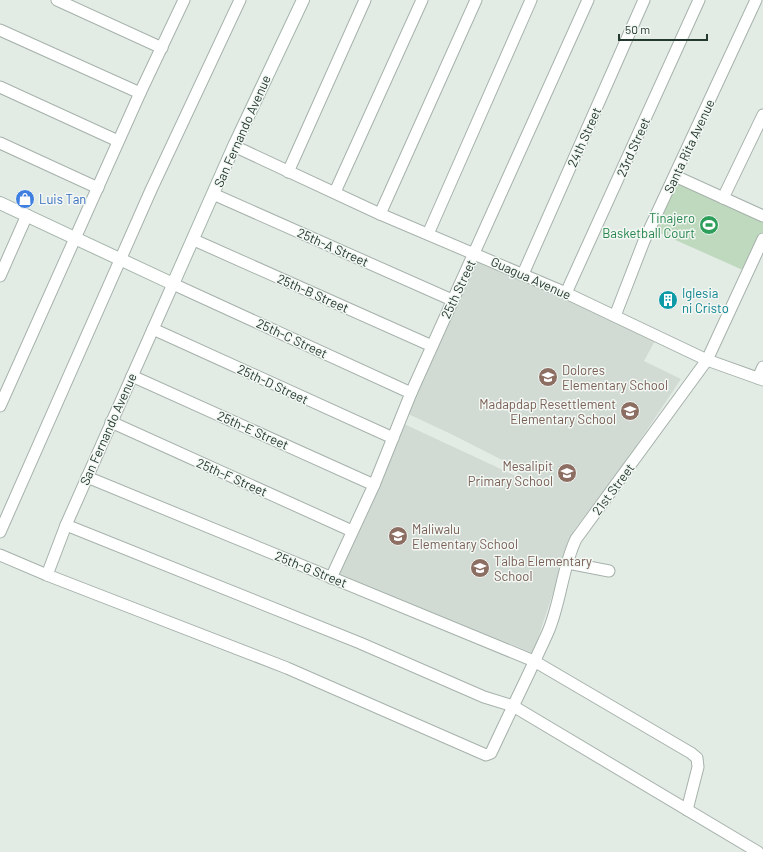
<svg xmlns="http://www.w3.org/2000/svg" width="763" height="852" viewBox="0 0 763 852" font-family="Barlow,sans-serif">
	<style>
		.built { fill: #d1dbd4 }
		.pitch { fill: #bfd9bf }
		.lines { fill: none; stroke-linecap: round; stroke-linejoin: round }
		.street-casing { stroke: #a6b2ab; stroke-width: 13 }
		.secondary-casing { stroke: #a3b5aa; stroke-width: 14 }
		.street { stroke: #fff; stroke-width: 11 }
		.secondary { stroke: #fff; stroke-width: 12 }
		.labels { text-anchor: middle; stroke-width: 3; stroke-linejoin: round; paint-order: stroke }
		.street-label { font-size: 13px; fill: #253a2f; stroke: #f3f8f4 }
		.shop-label { font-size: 13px; fill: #366cbe; stroke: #f3f8f4; text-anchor: start }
		.leisure-label { font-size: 13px; fill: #27864d; stroke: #f3f8f4; text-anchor: end }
		.culture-label { font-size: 13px; fill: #0d838f; stroke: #f3f8f4; text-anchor: start }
		.education-label { font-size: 13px; fill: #785e54; stroke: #f3f8f4; text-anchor: start }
	</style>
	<rect width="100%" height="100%" fill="#e3ebe5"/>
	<polygon class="built" points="474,259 656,339 644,361 681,379 626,461 574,530 533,653 335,573 402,423 516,476 520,469 451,434 404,412"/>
	<polygon class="pitch" points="676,181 763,220 763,231 745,271 653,230"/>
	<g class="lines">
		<defs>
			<g id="street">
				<polyline points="57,0 162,48"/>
				<polyline points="0,30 140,93"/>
				<polyline points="0,87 118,141"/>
				<polyline points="0,143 98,188"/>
				<polyline points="234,146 380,214 566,293 707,360 763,380"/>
				<polyline points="288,172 365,0"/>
				<polyline points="675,176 763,216"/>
				<polyline points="335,192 422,0"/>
				<polyline points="213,194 452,300"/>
				<polyline points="723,198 763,115"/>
				<polyline points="380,214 476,0"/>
				<polyline points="428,234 531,0"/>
				<polyline points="194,240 432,346"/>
				<polyline points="523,274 644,0"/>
				<polyline points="0,276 27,215"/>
				<polyline points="566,293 699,0"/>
				<polyline points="615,316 644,241 756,0"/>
				<polyline points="153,329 393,438"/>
				<polyline points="132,376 374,485"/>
				<polyline points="758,378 763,367"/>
				<polyline points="0,406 140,93 184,0"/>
				<polyline points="111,422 352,531"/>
				<polyline points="87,477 534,661 691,753 697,758 698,767 687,810"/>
				<polyline points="66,525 360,643 484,697 513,706 758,852"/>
				<polyline points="0,532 151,190 240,0"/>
				<path d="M0 555 47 575 287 668 486 755 491 753C510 712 530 672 548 632 561 602 562 568 576 539L707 360 763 239"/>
				<polyline points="568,563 609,571"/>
				<polyline points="47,575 66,525 173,284 411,393"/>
				<polyline points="331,578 374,485 411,393 588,0"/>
			</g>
			<polyline id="secondary" points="0,203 173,284 234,146 303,0"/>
		</defs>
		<use href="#street" class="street-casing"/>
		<use href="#secondary" class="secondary-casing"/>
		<use href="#street" class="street"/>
		<use href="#secondary" class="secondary"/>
	</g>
	<defs>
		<symbol id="shop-disc" viewBox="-11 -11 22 22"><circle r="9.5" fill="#3f7fe0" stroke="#f3f8f4"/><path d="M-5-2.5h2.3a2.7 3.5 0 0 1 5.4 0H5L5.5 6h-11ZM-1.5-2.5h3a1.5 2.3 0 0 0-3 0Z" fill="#fff"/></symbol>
		<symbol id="stadium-disc" viewBox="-11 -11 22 22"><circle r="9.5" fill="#2e9e5b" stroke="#f3f8f4"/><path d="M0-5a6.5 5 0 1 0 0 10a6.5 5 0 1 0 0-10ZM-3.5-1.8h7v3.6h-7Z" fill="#fff"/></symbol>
		<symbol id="building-disc" viewBox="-11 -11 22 22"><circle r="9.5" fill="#0f9aa8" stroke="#f3f8f4"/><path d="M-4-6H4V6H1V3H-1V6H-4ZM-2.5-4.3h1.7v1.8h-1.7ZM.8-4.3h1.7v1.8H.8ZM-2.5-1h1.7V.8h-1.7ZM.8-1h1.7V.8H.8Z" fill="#fff"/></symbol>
		<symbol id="school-disc" viewBox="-11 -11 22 22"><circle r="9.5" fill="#8d6e63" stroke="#f3f8f4"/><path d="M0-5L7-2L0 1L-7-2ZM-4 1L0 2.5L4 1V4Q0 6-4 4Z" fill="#fff"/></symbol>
	</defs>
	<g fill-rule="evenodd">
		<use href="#shop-disc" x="14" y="188" width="22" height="22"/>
		<use href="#stadium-disc" x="698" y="214" width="22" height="22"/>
		<use href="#building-disc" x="657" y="289" width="22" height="22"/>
		<use href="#school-disc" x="537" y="366" width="22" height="22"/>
		<use href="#school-disc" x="619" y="400" width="22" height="22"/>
		<use href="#school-disc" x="556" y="462" width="22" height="22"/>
		<use href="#school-disc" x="387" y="525" width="22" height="22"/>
		<use href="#school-disc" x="469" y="557" width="22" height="22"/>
	</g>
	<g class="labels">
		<g class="street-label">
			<text transform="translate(242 131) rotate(-66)" y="5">San Fernando Avenue</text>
			<text transform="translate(584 137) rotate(-66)" y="5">24th Street</text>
			<text transform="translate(689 146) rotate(-65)" y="5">Santa Rita Avenue</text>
			<text transform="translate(633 147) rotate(-66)" y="5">23rd Street</text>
			<text transform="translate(333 247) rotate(24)" y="5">25th-A Street</text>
			<text transform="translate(531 278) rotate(24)" y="5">Guagua Avenue</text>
			<text transform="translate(458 289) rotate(-65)" y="5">25th Street</text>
			<text transform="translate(313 293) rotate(24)" y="5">25th-B Street</text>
			<text transform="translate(292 338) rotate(25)" y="5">25th-C Street</text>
			<text transform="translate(273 384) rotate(25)" y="5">25th-D Street</text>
			<text transform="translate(108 429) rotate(-66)" y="5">San Fernando Avenue</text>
			<text transform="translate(253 430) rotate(24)" y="5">25th-E Street</text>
			<text transform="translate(232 477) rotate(24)" y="5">25th-F Street</text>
			<text transform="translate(613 489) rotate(-53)" y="5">21st Street</text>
			<text transform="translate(311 569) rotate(22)" y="5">25th-G Street</text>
		</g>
		<g class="shop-label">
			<text x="39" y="204">Luis Tan</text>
		</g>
		<g class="leisure-label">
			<text x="695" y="223">Tinajero<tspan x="695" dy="15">Basketball Court</tspan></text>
		</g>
		<g class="culture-label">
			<text x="682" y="298">Iglesia<tspan x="682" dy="15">ni Cristo</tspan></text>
		</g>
		<g class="education-label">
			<text x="562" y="375">Dolores<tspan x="562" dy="15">Elementary School</tspan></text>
			<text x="616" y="409" text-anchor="end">Madapdap Resettlement<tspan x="616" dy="15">Elementary School</tspan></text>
			<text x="553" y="471" text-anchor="end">Mesalipit<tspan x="553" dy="15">Primary School</tspan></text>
			<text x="412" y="534">Maliwalu<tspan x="412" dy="15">Elementary School</tspan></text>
			<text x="494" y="566">Talba Elementary<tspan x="494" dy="15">School</tspan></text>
		</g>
	</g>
	<path d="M619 34v6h88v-6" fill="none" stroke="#253a2f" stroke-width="2"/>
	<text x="625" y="34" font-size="12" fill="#253a2f" stroke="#f3f8f4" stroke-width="3" paint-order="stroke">50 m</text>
</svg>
